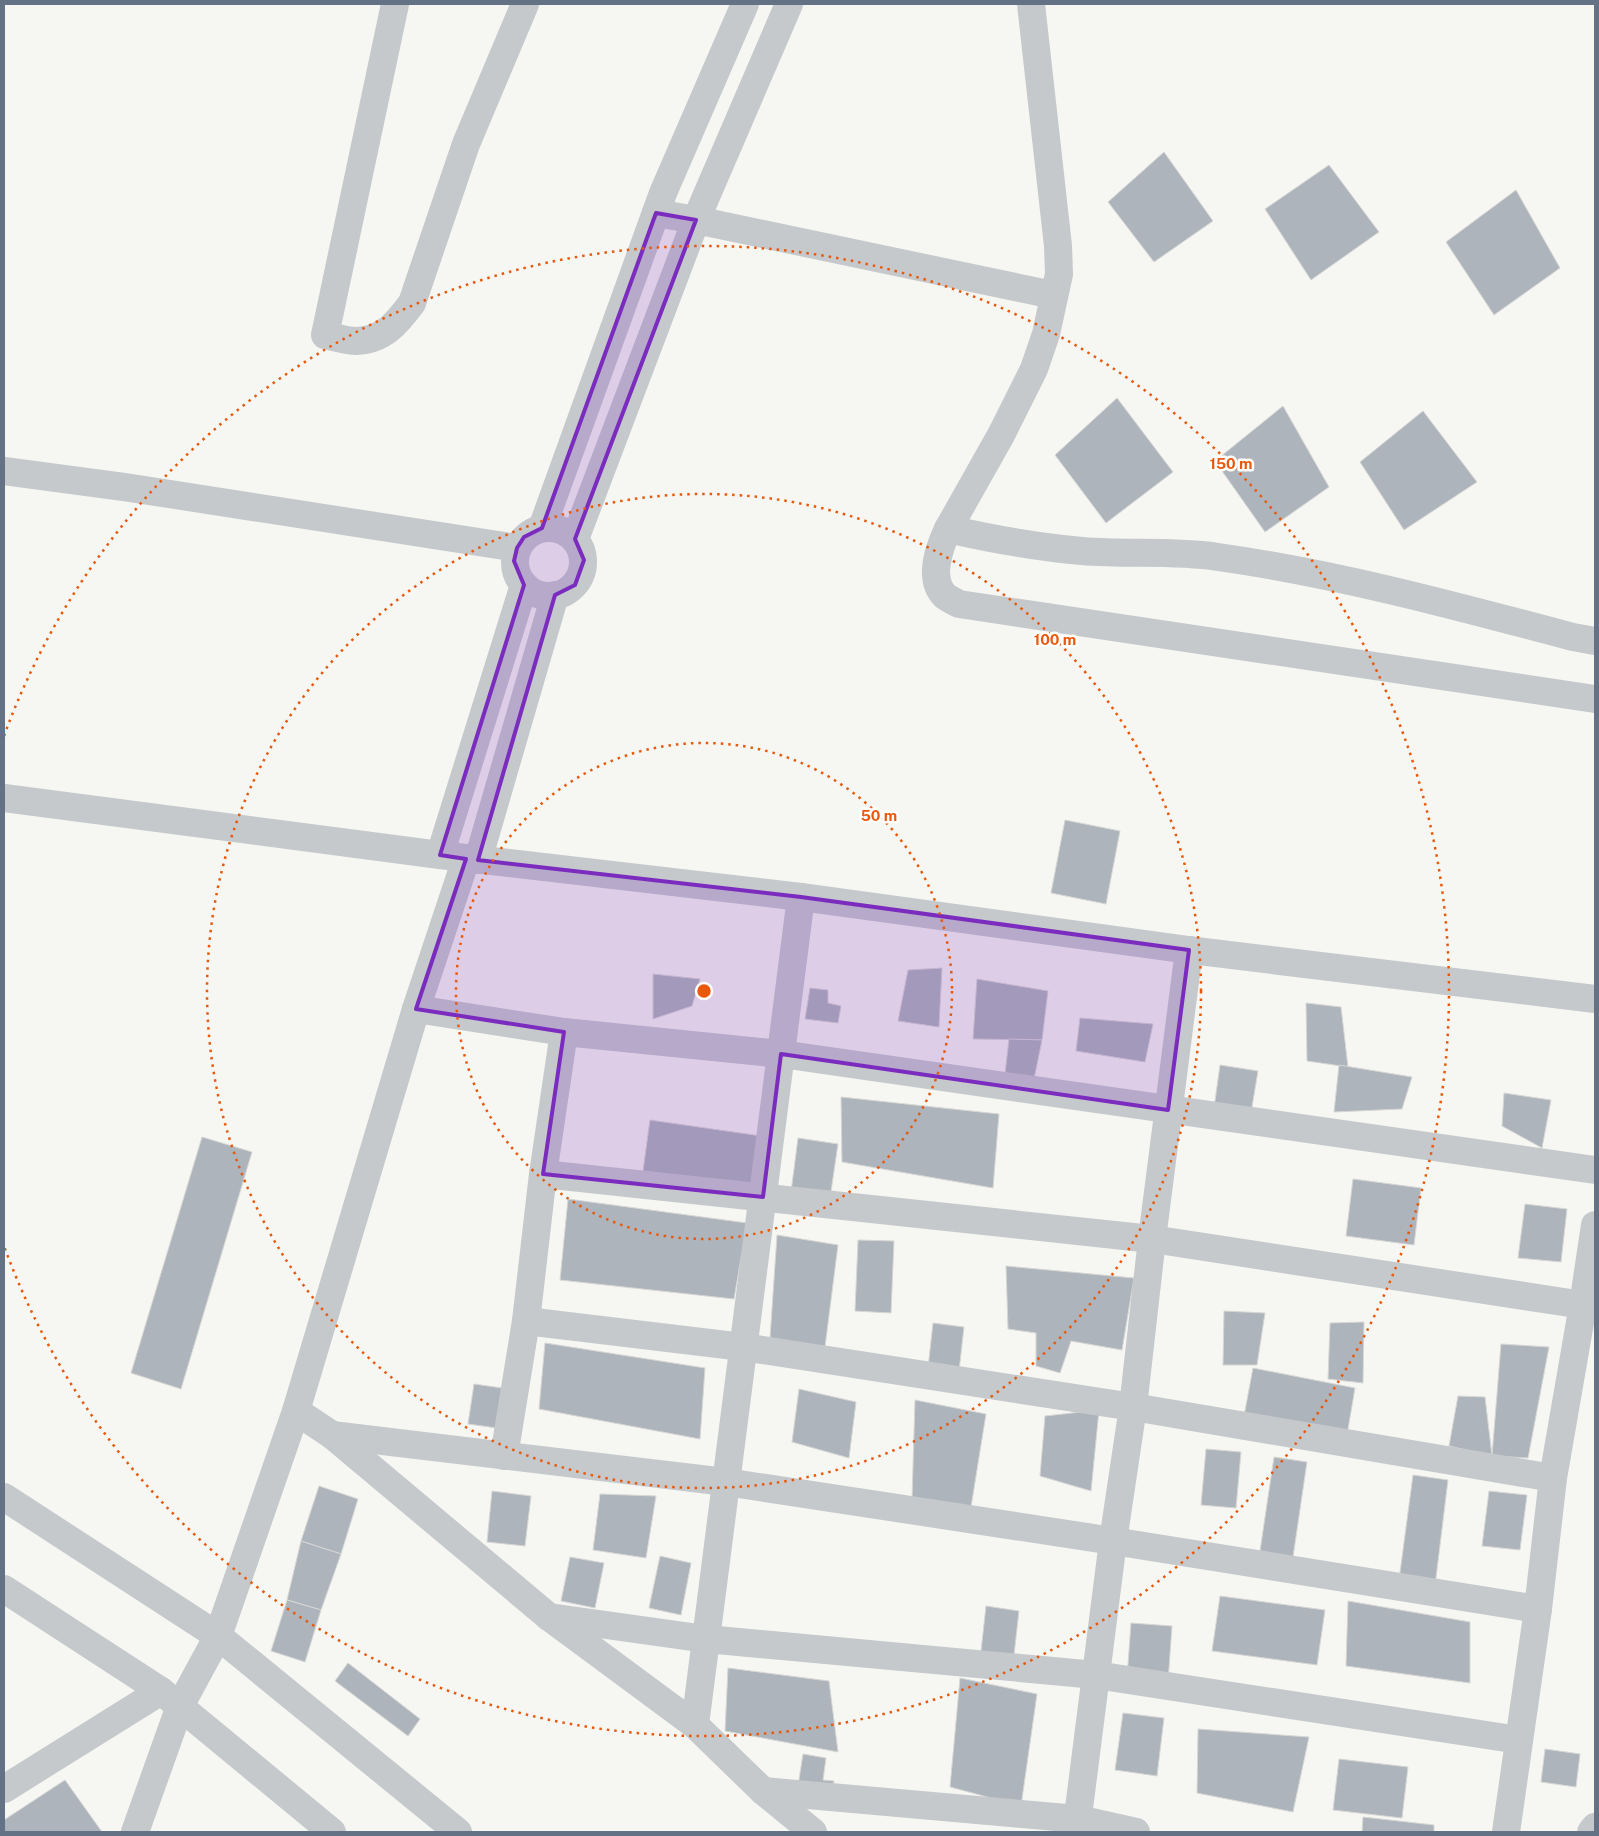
<svg xmlns="http://www.w3.org/2000/svg" width="1599" height="1836" viewBox="0 0 1599 1836" font-family="'Public Sans',sans-serif">
	<style>
		.building { fill: #adb4bb; stroke: #d7d7d5 }
		.lines { fill: none; stroke-linecap: round; stroke-linejoin: round }
		.minor { stroke: #c5c9cc; stroke-width: 28 }
		.marked { fill: #7b2cbf; fill-opacity: 0.2; stroke: #7b2cbf; stroke-width: 4; stroke-linejoin: round }
		.ring { fill: none; stroke: #e8590c; stroke-width: 2.5; stroke-dasharray: 2.5 5 }
		.centre { fill: #e8590c; stroke: #fff; stroke-width: 2.5 }
		.ring-label { font-size: 15px; text-anchor: middle; font-weight: bold; fill: #e8590c; stroke: #fff; stroke-width: 5; stroke-linejoin: round; paint-order: stroke }
	</style>
	<rect width="100%" height="100%" fill="#f6f6f2"/>
	<g class="building">
		<polygon points="1164,152 1213,221 1154,262 1108,202"/>
		<polygon points="1329,165 1379,232 1311,280 1265,209"/>
		<polygon points="1516,190 1560,268 1494,315 1446,242"/>
		<polygon points="1117,398 1173,472 1106,523 1055,455"/>
		<polygon points="1283,406 1329,487 1265,532 1215,461"/>
		<polygon points="1423,411 1477,482 1404,530 1360,462"/>
		<polygon points="1065,820 1120,831 1106,904 1051,893"/>
		<polygon points="942,968 939,1027 898,1021 908,970"/>
		<polygon points="653,974 700,979 692,1006 653,1019"/>
		<polygon points="977,979 1048,991 1042,1040 973,1039"/>
		<polygon points="810,988 828,990 828,1003 841,1006 838,1023 805,1019"/>
		<polygon points="1306,1003 1341,1007 1348,1067 1307,1061"/>
		<polygon points="1080,1018 1153,1024 1145,1062 1076,1051"/>
		<polygon points="1009,1039 1042,1040 1034,1079 1005,1074"/>
		<polygon points="1220,1065 1258,1071 1251,1113 1214,1108"/>
		<polygon points="1339,1065 1412,1077 1402,1109 1334,1112"/>
		<polygon points="1504,1093 1551,1100 1542,1148 1502,1126"/>
		<polygon points="841,1097 999,1114 993,1188 842,1162"/>
		<polygon points="650,1120 761,1136 755,1187 643,1171"/>
		<polygon points="202,1137 252,1152 181,1389 131,1373"/>
		<polygon points="798,1138 838,1144 830,1198 791,1192"/>
		<polygon points="1353,1179 1421,1188 1414,1245 1346,1236"/>
		<polygon points="568,1199 747,1223 734,1299 560,1280"/>
		<polygon points="1525,1204 1567,1209 1561,1262 1518,1258"/>
		<polygon points="777,1235 838,1245 825,1347 770,1338"/>
		<polygon points="858,1240 894,1241 891,1313 855,1311"/>
		<polygon points="1006,1266 1134,1278 1122,1350 1071,1341 1060,1373 1036,1366 1036,1333 1008,1329"/>
		<polygon points="1224,1311 1265,1313 1257,1365 1223,1365"/>
		<polygon points="1364,1322 1363,1383 1328,1379 1330,1323"/>
		<polygon points="933,1323 964,1327 959,1371 928,1368"/>
		<polygon points="545,1343 705,1368 700,1439 539,1409"/>
		<polygon points="1501,1344 1549,1347 1528,1458 1492,1456"/>
		<polygon points="1253,1368 1355,1388 1347,1435 1244,1416"/>
		<polygon points="474,1384 502,1388 497,1428 468,1424"/>
		<polygon points="799,1389 856,1402 849,1458 792,1442"/>
		<polygon points="1458,1396 1485,1397 1492,1456 1449,1446"/>
		<polygon points="915,1400 986,1414 971,1507 912,1499"/>
		<polygon points="1099,1410 1091,1491 1040,1476 1045,1416"/>
		<polygon points="1206,1449 1241,1452 1236,1508 1201,1505"/>
		<polygon points="1274,1457 1307,1462 1293,1557 1260,1551"/>
		<polygon points="1413,1475 1448,1480 1435,1586 1399,1580"/>
		<polygon points="319,1486 358,1499 341,1554 301,1541"/>
		<polygon points="492,1491 531,1496 525,1546 487,1542"/>
		<polygon points="1489,1491 1527,1495 1520,1550 1482,1546"/>
		<polygon points="600,1494 656,1496 646,1558 593,1550"/>
		<polygon points="301,1541 341,1554 321,1610 287,1600"/>
		<polygon points="660,1556 691,1563 681,1615 649,1608"/>
		<polygon points="570,1557 604,1563 595,1608 561,1601"/>
		<polygon points="1220,1596 1325,1610 1317,1665 1212,1651"/>
		<polygon points="287,1600 321,1610 305,1662 271,1651"/>
		<polygon points="1348,1601 1470,1622 1470,1683 1346,1666"/>
		<polygon points="986,1606 1019,1611 1013,1664 980,1660"/>
		<polygon points="1131,1623 1172,1626 1168,1682 1127,1678"/>
		<polygon points="348,1663 420,1719 408,1736 335,1681"/>
		<polygon points="728,1668 829,1681 838,1752 725,1731"/>
		<polygon points="960,1678 1037,1694 1021,1806 950,1787"/>
		<polygon points="1123,1713 1164,1718 1157,1776 1115,1770"/>
		<polygon points="1198,1729 1309,1737 1293,1812 1197,1793"/>
		<polygon points="1545,1749 1580,1754 1576,1787 1541,1782"/>
		<polygon points="803,1754 826,1758 823,1780 834,1781 832,1791 798,1786"/>
		<polygon points="1339,1759 1408,1767 1402,1818 1333,1810"/>
		<polygon points="65,1780 102,1832 4,1832 4,1820"/>
		<polygon points="1363,1817 1434,1825 1434,1832 1362,1832"/>
	</g>
	<g class="lines">
		<g class="minor">
			<path d="M395 4 325 335C335 337 347 341 356 341 384 340 397 323 412 303L466 144 525 4"/>
			<path d="M1031 4 1058 246 1059 274 1046 334 1034 369 1001 435 948 529C992 539 1037 547 1082 551 1127 555 1173 550 1218 557 1339 574 1456 606 1573 637L1595 641"/>
			<polyline points="656,213 696,220 1053,295"/>
			<polyline points="4,471 124,487 517,548"/>
			<circle cx="549" cy="562" r="34"/>
			<polyline points="542,528 663,193 745,4"/>
			<path d="M948 529C939 548 928 579 945 596 949 599 955 602 959 604L1595 699"/>
			<polyline points="575,539 696,220 789,4"/>
			<polyline points="4,798 440,855 801,897 1189,950 1595,999"/>
			<polyline points="440,855 524,585"/>
			<polyline points="478,860 555,595"/>
			<polyline points="416,1009 564,1032 781,1054 1595,1170"/>
			<polyline points="543,1174 1152,1239 1583,1305"/>
			<polyline points="526,1321 743,1347 1133,1407 1553,1478"/>
			<polyline points="296,1411 332,1435 549,1617 695,1725 763,1791 813,1832"/>
			<polyline points="332,1435 726,1482 1113,1541 1538,1609"/>
			<polyline points="504,1456 526,1321 543,1174 564,1032"/>
			<polyline points="4,1497 218,1636 458,1832"/>
			<polyline points="4,1589 161,1691 332,1832"/>
			<polyline points="549,1617 706,1639 1096,1675 1519,1740"/>
			<polyline points="695,1725 801,897"/>
			<polyline points="4,1789 161,1691"/>
			<polyline points="763,1791 1078,1819 1136,1832"/>
			<polyline points="135,1832 180,1706 218,1636 296,1411 416,1009 466,859"/>
			<polyline points="1076,1832 1113,1541 1133,1407 1152,1239 1189,950"/>
			<polyline points="1506,1832 1538,1609 1553,1478 1583,1305 1595,1225"/>
			<polyline points="1591,1832 1595,1827"/>
		</g>
	</g>
	<path class="marked" d="M656 213 696 220 575 539 584 560 575 585 555 595 478 860 801 897 1189 950 1168 1110 781 1054 763 1197 543 1174 564 1032 416 1009 466 859 440 855 524 585 514 561 517 548 524 537 542 528Z"/>
	<g class="ring">
		<circle cx="704" cy="991" r="248"/>
		<circle cx="704" cy="991" r="497"/>
		<path d="M4 736A745 745 0 1 1 4 1246"/>
	</g>
	<circle cx="704" cy="991" r="8" class="centre"/>
	<g class="ring-label">
		<text x="1231" y="469">150 m</text>
		<text x="1055" y="645">100 m</text>
		<text x="879" y="821">50 m</text>
	</g>
	<rect width="1599" height="1836" fill="none" stroke="#637385" stroke-width="10"/>
</svg>
